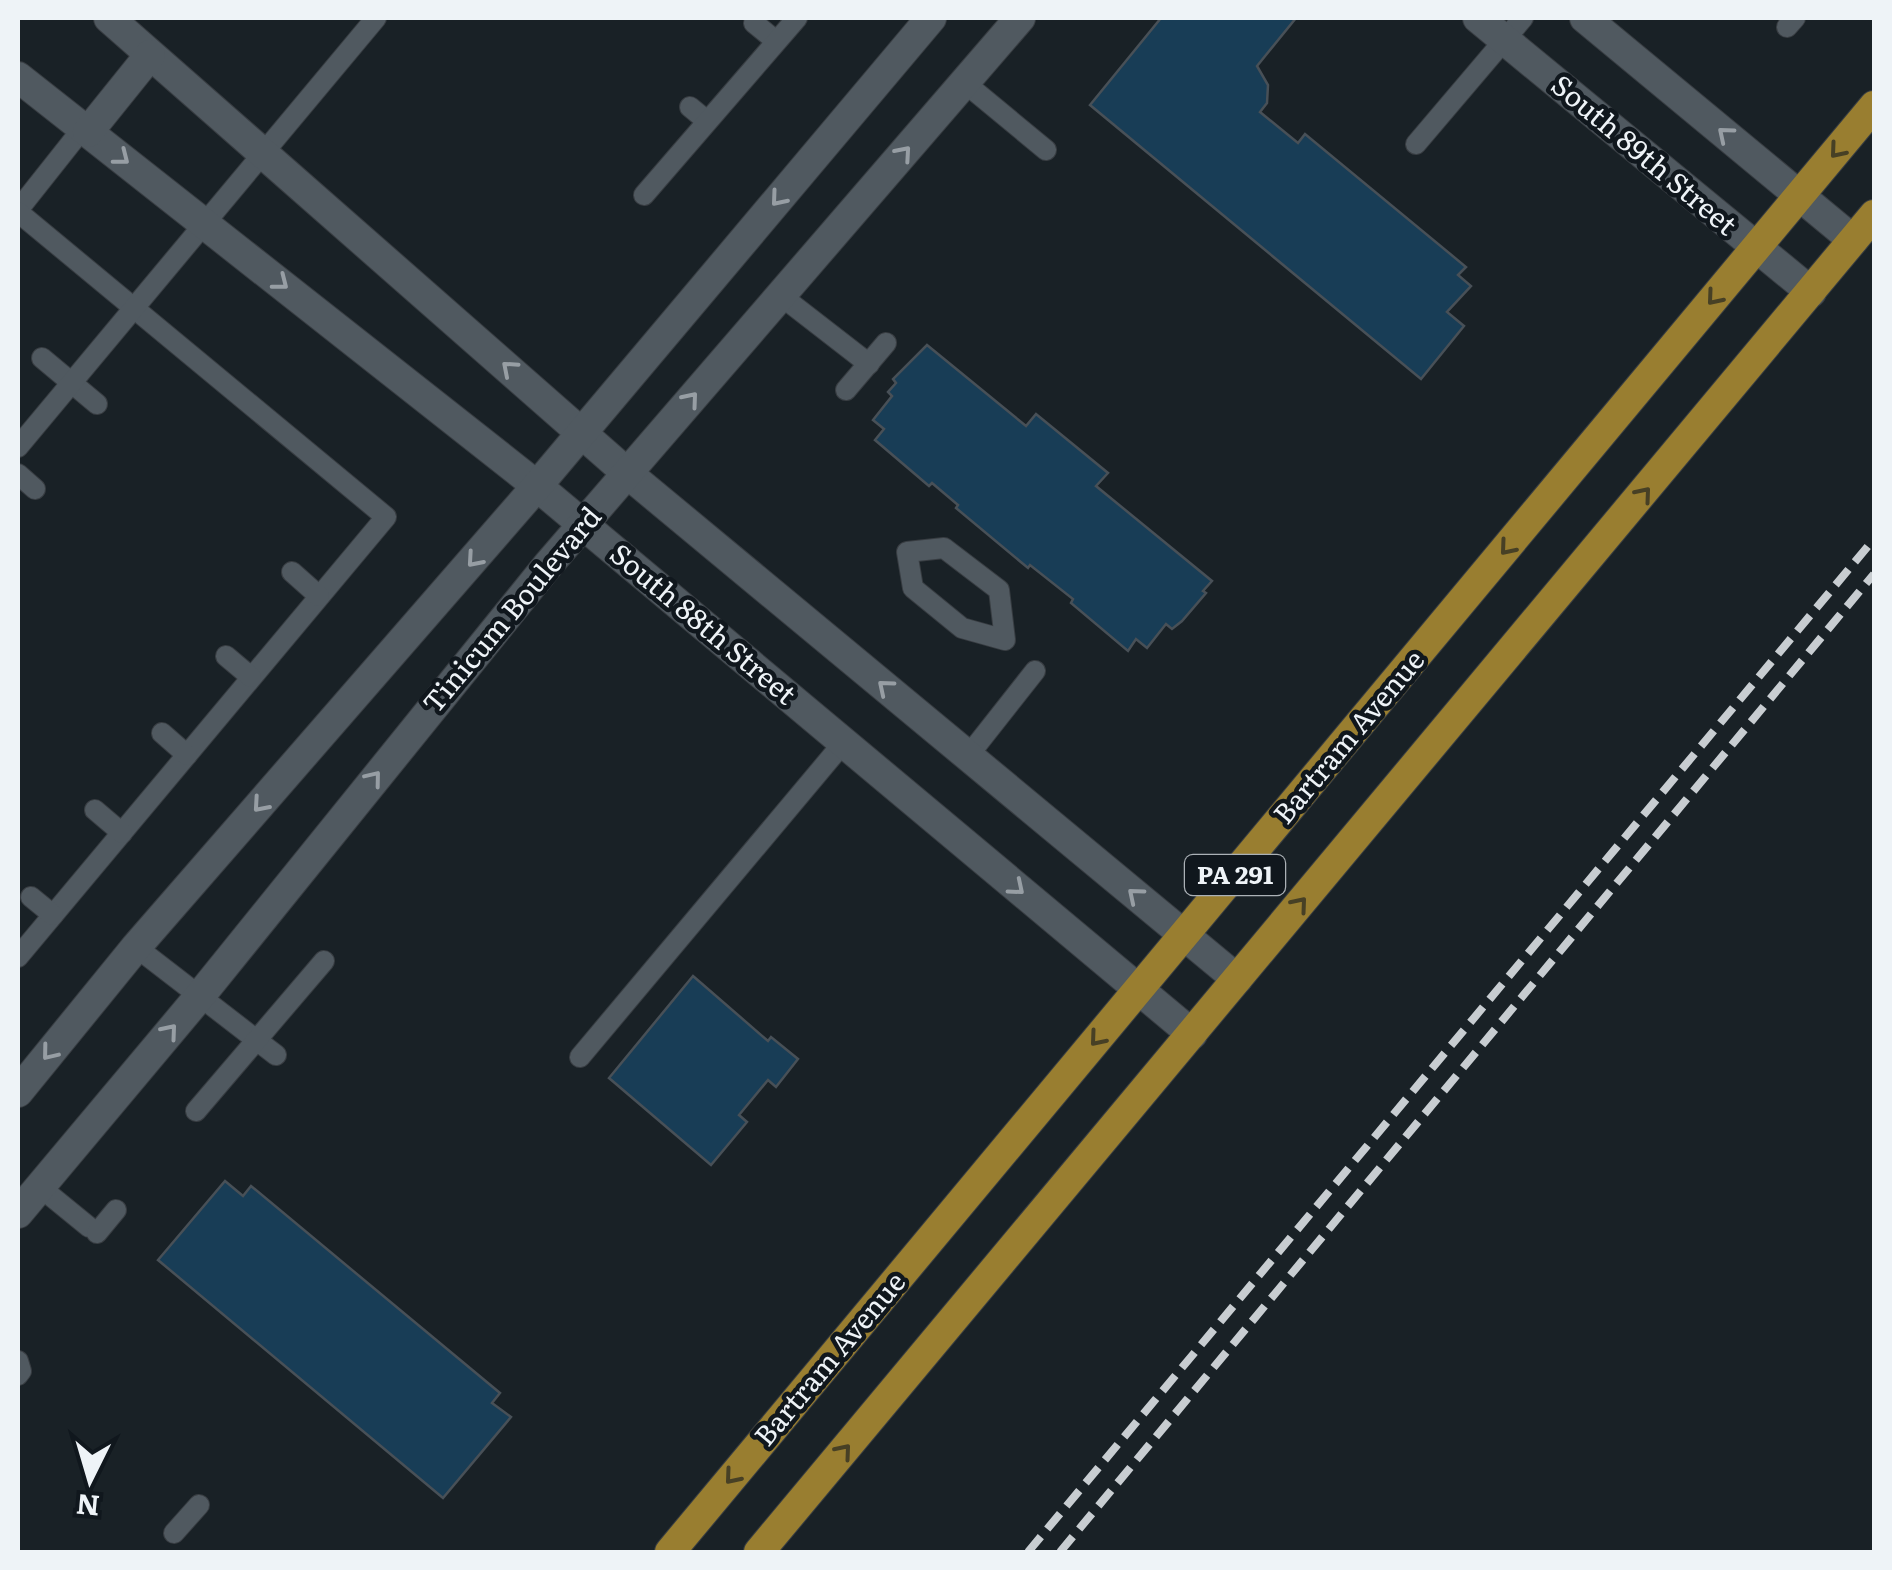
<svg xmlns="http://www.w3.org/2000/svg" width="1892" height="1570" viewBox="0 0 1892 1570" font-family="Literata,serif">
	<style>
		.building { fill: #183d56; stroke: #485057; stroke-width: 2.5 }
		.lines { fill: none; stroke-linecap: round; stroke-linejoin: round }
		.service-casing { stroke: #383d42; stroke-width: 22 }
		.minor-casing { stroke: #383d42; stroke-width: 32 }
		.primary-casing { stroke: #383d42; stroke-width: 32 }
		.service { stroke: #505960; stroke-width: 20 }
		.minor { stroke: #505960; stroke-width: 30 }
		.primary { stroke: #997e30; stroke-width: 30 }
		.rail { stroke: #c8cdd1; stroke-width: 8; stroke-dasharray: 20 10; stroke-linecap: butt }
		.oneway { stroke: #979ea4 }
		.oneway2 { stroke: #474025 }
		.labels { text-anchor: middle; stroke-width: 9; stroke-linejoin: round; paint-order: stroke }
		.shield { fill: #10171d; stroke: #abb1b6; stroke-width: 2.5 }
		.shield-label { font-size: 25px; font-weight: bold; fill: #eef3f7 }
		.street-label { font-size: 28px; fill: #eef3f7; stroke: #10171d }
	</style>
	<rect width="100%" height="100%" fill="#192126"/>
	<g class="building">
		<polygon points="1161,18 1296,18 1257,66 1268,85 1267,103 1260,112 1298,143 1305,134 1466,267 1458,275 1471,286 1447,312 1464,326 1421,379 1090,105"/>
		<polygon points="927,345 1026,426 1036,414 1108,473 1096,486 1212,581 1203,591 1206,593 1182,621 1172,629 1166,624 1147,648 1136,639 1128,651 1071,603 1073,599 1030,565 1028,568 956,508 958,505 932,483 929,486 875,440 884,429 873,420 892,396 888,392 896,383 893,379"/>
		<polygon points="693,976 768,1041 771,1037 798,1059 776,1087 768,1080 739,1115 747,1122 711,1165 609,1078"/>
		<polygon points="225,1181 243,1196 251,1186 500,1393 492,1403 511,1417 443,1498 158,1260"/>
	</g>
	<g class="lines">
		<defs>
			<g id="service">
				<polyline points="754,23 776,41"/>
				<polyline points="1787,27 1795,18"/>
				<polyline points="965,83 1046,150"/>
				<polyline points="690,107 707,121"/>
				<polyline points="1416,144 1523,18"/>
				<polyline points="644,195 797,18"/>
				<polyline points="18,210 83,128"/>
				<polyline points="18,212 386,517 18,957"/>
				<polyline points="780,295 869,364"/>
				<polyline points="42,358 97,404"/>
				<polyline points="846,390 886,343"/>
				<polyline points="18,447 376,18"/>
				<polyline points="18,474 35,489"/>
				<polygon points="944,548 999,590 1005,640 962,628 913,588 907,552"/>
				<polyline points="292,572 319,596"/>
				<polyline points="226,656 251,677"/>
				<polyline points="162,733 187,755"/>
				<polyline points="968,756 1035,671"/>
				<polyline points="95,810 122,833"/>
				<polyline points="31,897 53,915"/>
				<polyline points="136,947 276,1055"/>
				<polyline points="580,1057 844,742"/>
				<polyline points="196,1111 324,961"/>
				<polyline points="40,1187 89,1227"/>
				<polyline points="97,1233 116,1210"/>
				<polyline points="18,1361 21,1371 18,1375"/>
				<polyline points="174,1533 199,1505"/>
			</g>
			<g id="minor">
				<polyline points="109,18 627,473 1237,979"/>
				<polyline points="1478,18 1811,292"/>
				<polyline points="1585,18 1853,240"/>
				<polyline points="18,77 537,486 1192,1034"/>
				<polyline points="88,132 150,55"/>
				<polyline points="18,1092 136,947 537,486 931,18"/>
				<polyline points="18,1213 199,997 548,565 1020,18"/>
			</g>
			<g id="primary">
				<polyline points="670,1552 1874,106"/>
				<polyline points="759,1552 1874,215"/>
			</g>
		</defs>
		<use href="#service" class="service-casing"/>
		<use href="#minor" class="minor-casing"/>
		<use href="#primary" class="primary-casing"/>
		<use href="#service" class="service"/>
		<use href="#minor" class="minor"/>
		<use href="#primary" class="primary"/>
		<g class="rail">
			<polyline points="1028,1552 1874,539"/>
			<polyline points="1060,1552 1874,574"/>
		</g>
	</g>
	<defs><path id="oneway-chevron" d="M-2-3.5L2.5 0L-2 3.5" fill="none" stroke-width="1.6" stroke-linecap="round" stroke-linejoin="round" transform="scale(2.5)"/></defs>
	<g class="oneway">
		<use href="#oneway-chevron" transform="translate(1725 134) rotate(-140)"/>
		<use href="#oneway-chevron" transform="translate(904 153) rotate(-49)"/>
		<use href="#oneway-chevron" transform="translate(122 158) rotate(38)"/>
		<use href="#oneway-chevron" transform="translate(778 199) rotate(130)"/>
		<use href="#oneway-chevron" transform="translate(281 283) rotate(38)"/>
		<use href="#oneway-chevron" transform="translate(509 368) rotate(-139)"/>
		<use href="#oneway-chevron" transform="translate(691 399) rotate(-50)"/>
		<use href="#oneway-chevron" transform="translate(474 560) rotate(131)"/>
		<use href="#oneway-chevron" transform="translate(885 687) rotate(-140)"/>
		<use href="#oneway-chevron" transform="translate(374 778) rotate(-51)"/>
		<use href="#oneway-chevron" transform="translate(260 805) rotate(131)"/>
		<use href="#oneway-chevron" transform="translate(1017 888) rotate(40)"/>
		<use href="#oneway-chevron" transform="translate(1135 895) rotate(-140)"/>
		<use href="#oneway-chevron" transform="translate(170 1031) rotate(-50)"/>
		<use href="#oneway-chevron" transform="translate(49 1053) rotate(129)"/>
	</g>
	<g class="oneway2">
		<use href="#oneway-chevron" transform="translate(1837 151) rotate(130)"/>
		<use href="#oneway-chevron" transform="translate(1714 298) rotate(130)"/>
		<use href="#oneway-chevron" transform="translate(1644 494) rotate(-50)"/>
		<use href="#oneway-chevron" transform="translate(1507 548) rotate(130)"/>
		<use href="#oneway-chevron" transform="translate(1300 904) rotate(-50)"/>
		<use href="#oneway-chevron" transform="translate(1097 1039) rotate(130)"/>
		<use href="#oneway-chevron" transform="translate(844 1451) rotate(-50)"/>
		<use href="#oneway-chevron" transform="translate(732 1477) rotate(130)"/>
	</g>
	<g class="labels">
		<rect class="shield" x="1185" y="855" width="100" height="40" rx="8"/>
		<g class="shield-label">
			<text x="1235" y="884">PA 291</text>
		</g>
		<g class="street-label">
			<text transform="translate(1644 155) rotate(40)" y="10">South 89th Street</text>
			<text transform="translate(512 610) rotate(-50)" y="10">Tinicum Boulevard</text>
			<text transform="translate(703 624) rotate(40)" y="10">South 88th Street</text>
			<text transform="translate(1349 737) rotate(-50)" y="10">Bartram Avenue</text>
			<text transform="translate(830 1359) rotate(-50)" y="10">Bartram Avenue</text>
		</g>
	</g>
	<rect width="1892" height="1570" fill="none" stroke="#eef3f7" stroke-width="40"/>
	<g transform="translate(90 1480) rotate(185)" stroke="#10171d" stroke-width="8" paint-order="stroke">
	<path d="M0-8L18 38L0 25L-18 38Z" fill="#eef3f7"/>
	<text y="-15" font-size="28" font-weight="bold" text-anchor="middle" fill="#eef3f7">N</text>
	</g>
</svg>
